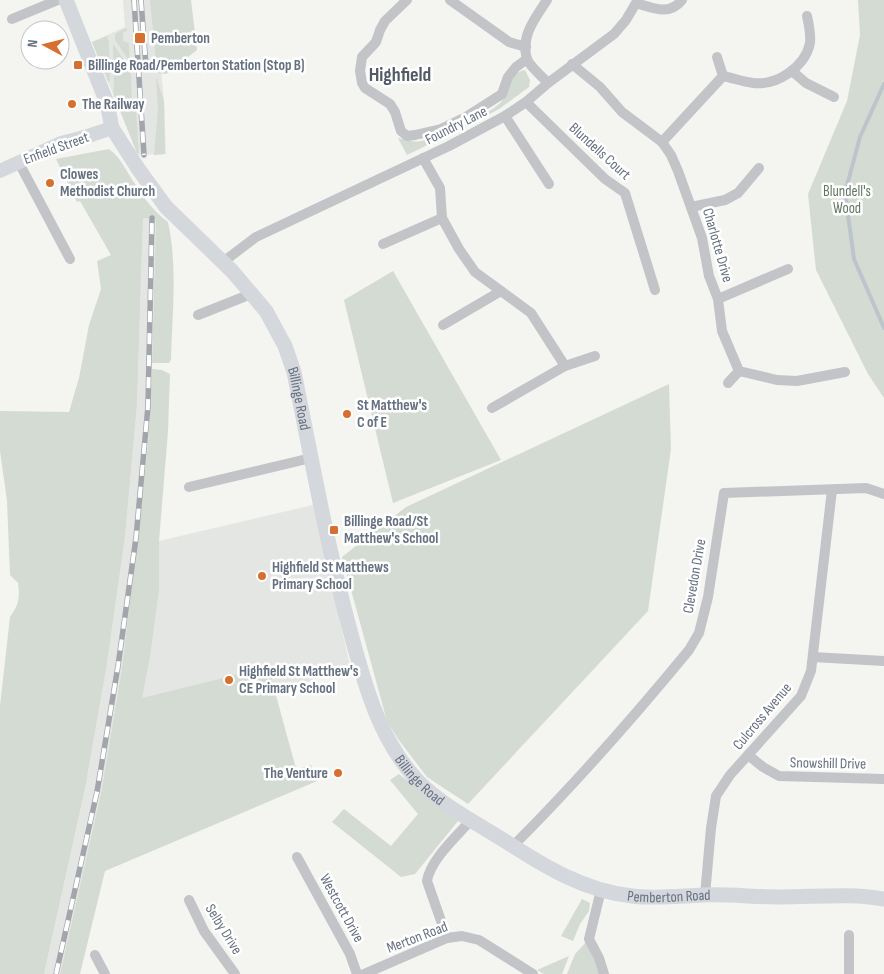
<svg xmlns="http://www.w3.org/2000/svg" width="884" height="974" viewBox="0 0 884 974" font-family="'Sofia Sans Condensed',sans-serif">
	<style>
		.built { fill: #e4e6e4 }
		.green { fill: #d4dbd2 }
		.lines { fill: none; stroke-linecap: round; stroke-linejoin: round }
		.stream { stroke: #bdc5cc; stroke-width: 4 }
		.street { stroke: #c2c4c8; stroke-width: 10 }
		.secondary { stroke: #d4d7dc; stroke-width: 14 }
		.primary { stroke: #d4d7dc; stroke-width: 15 }
		.rail-casing { stroke: #a2a6ac; stroke-width: 5.5 }
		.rail { stroke: #fff; stroke-width: 4; stroke-dasharray: 11; stroke-linecap: butt }
		.poi-dot { fill: #d7702e; stroke: #fff; stroke-width: 2 }
		.labels { text-anchor: middle; stroke-width: 5; stroke-linejoin: round; paint-order: stroke }
		.poi-label { font-size: 15px; font-weight: bold; fill: #657080; stroke: #fff; text-anchor: start }
		.street-label { font-size: 15px; fill: #657080; stroke: #fff }
		.park-label { font-size: 15px; fill: #647763; stroke: #fff }
		.district-label { font-size: 20px; font-weight: bold; fill: #525a65; stroke: #fff }
	</style>
	<rect width="100%" height="100%" fill="#f4f4f1"/>
	<g class="built">
		<polygon points="123,0 154,0 164,101 166,154 138,155 92,42 125,27"/>
		<polygon points="143,218 156,218 152,369 148,445 122,668 101,793 60,974 44,974 85,789 107,664 125,537 137,405"/>
		<polygon points="313,505 350,665 276,695 296,769 311,765 317,781 104,871 150,658 159,591 159,541"/>
	</g>
	<g class="green">
		<polygon points="150,0 191,0 197,50 166,74 157,73"/>
		<polygon points="858,0 884,0 884,398 868,374 816,270 808,194 847,101 860,35"/>
		<polygon points="126,28 127,31 123,32 123,41 129,43 130,62 115,40 115,34"/>
		<polygon points="107,36 109,42 110,81 108,82 92,42"/>
		<polygon points="114,45 131,71 132,109 136,111 139,153 137,153 113,93 114,86 113,46"/>
		<path d="M525 70 530 80 529 87 499 109 477 121 407 155 398 138C406 139 412 143 421 141 428 140 435 135 442 132 458 125 485 116 498 105 510 96 508 72 525 70Z"/>
		<polygon points="156,77 164,101 165,154 154,155 158,108"/>
		<path d="M109 149C122 159 126 171 135 184 143 197 156 214 168 222 178 267 172 315 171 360L169 363H152L156 219 143 218 137 405 125 537 107 664 85 789 44 974H0V706L10 617C19 604 20 599 18 583L10 575 7 501 0 451V411L69 412 79 378 89 325 101 289 97 261 111 255 80 201 77 202 56 159Z"/>
		<polygon points="393,271 501,460 393,503 344,300"/>
		<polygon points="152,369 162,370 170,374 168,431 159,541 159,591 150,658 142,698 268,667 296,769 311,765 317,781 105,871 80,974 60,974 101,793 122,668 148,445"/>
		<polygon points="669,384 671,449 648,611 468,804 427,777 398,739 387,721 342,557 406,507"/>
		<polygon points="399,774 458,821 415,874 401,877 332,822 344,809 391,846 418,814 390,780"/>
		<polygon points="582,899 590,903 589,911 580,924 573,941 561,936"/>
		<polygon points="589,939 601,974 567,974 575,954"/>
		<polygon points="569,956 562,974 544,974 537,970"/>
	</g>
	<g class="lines">
		<polyline class="stream" points="884,84 860,137 845,193 854,259 884,328"/>
		<g class="street">
			<polyline points="407,0 385,21 380,30 376,42 362,57 360,71 362,83 365,88 390,104 395,112 401,131 407,136 415,135 441,129 466,117 502,94 508,77 516,67 527,59"/>
			<polyline points="450,0 509,42 526,47"/>
			<path d="M547 0C536 17 520 36 527 59 530 67 542 76 548 83"/>
			<polyline points="12,19 58,0"/>
			<polyline points="717,57 723,76"/>
			<polyline points="572,64 600,87 622,112 662,142 671,155 678,171 702,238 709,276 718,299 722,331 739,371 777,380 797,381 845,372"/>
			<polyline points="792,71 806,83 834,97"/>
			<polyline points="526,102 605,179 625,193 655,290"/>
			<polyline points="505,116 549,184"/>
			<path d="M662 142 723 76C733 78 743 82 753 83 777 86 805 67 810 43 811 34 809 25 807 16"/>
			<polyline points="18,161 70,259"/>
			<polyline points="691,207 725,200 738,193 759,168"/>
			<polyline points="442,218 459,249 475,272 501,291 443,325"/>
			<polyline points="383,244 442,218 440,188 423,158"/>
			<path d="M223 262 256 237 449 146 505 116 526 102 548 83 614 34 626 20 636 3C653 8 669 16 682 0"/>
			<polyline points="718,299 788,269"/>
			<polyline points="198,315 251,294"/>
			<polyline points="565,366 595,356"/>
			<polyline points="728,383 739,371"/>
			<polyline points="492,408 565,366 531,313 501,291"/>
			<polyline points="189,487 311,458"/>
			<polyline points="813,657 884,661"/>
			<polyline points="748,755 763,767 779,776 884,779"/>
			<path d="M513 846C575 784 633 718 689 650L699 633 708 597 724 493 866 488 884 494"/>
			<polyline points="297,857 350,954 357,974"/>
			<polyline points="601,890 589,939 599,958 604,974"/>
			<polyline points="705,895 711,828 716,796 730,775 801,696 811,671 832,490"/>
			<polyline points="189,900 204,931 235,974"/>
			<path d="M447 938 427 881C430 860 457 836 471 820"/>
			<polyline points="95,955 105,974"/>
			<polyline points="364,974 447,938 462,936 479,940 533,974"/>
			<polyline points="849,974 849,935"/>
		</g>
		<polyline class="secondary" points="0,171 61,143 88,136 112,128"/>
		<path class="primary" id="s1" d="M66 0 107 103 112 128 139 170 166 207 232 271 266 311 285 346 294 372C311 456 326 540 348 623 363 678 377 737 417 780 441 805 475 822 505 841 544 866 584 891 632 896 655 899 679 896 702 895 728 894 755 897 781 897 815 897 851 893 884 899"/>
		<defs>
			<g id="rail">
				<polyline points="134,0 144,155"/>
				<polyline points="141,0 146,67"/>
				<polyline points="56,974 97,792 118,666 136,538 148,406 152,218"/>
			</g>
		</defs>
		<use href="#rail" class="rail-casing"/>
		<use href="#rail" class="rail"/>
	</g>
	<g class="poi-dot">
		<rect x="134" y="32" width="12" height="12" rx="2.5"/>
		<rect x="73" y="60" width="10" height="10" rx="2.5"/>
		<circle cx="72" cy="104" r="5"/>
		<circle cx="50" cy="183" r="5"/>
		<circle cx="347" cy="414" r="5"/>
		<rect x="329" y="525" width="10" height="10" rx="2.5"/>
		<circle cx="262" cy="576" r="5"/>
		<circle cx="229" cy="680" r="5"/>
		<circle cx="338" cy="773" r="5"/>
	</g>
	<g class="labels">
		<g class="poi-label">
			<text x="151" y="43">Pemberton</text>
			<text x="88" y="70">Billinge Road/Pemberton Station (Stop B)</text>
			<text x="82" y="109">The Railway</text>
			<text x="60" y="179">Clowes<tspan x="60" dy="17">Methodist Church</tspan></text>
			<text x="357" y="410">St Matthew's<tspan x="357" dy="17">C of E</tspan></text>
			<text x="344" y="526">Billinge Road/St<tspan x="344" dy="17">Matthew's School</tspan></text>
			<text x="272" y="572">Highfield St Matthews<tspan x="272" dy="17">Primary School</tspan></text>
			<text x="239" y="676">Highfield St Matthew's<tspan x="239" dy="17">CE Primary School</tspan></text>
			<text x="328" y="778" text-anchor="end">The Venture</text>
		</g>
		<g class="street-label">
			<text transform="translate(456 125) rotate(-27)" y="5">Foundry Lane</text>
			<text transform="translate(56 148) rotate(-20)" y="5">Enfield Street</text>
			<text transform="translate(600 151) rotate(42)" y="5">Blundells Court</text>
			<text transform="translate(718 245) rotate(74)" y="5">Charlotte Drive</text>
			<text dy="5" stroke="none"><textPath href="#s1" startOffset="471">Billinge Road</textPath></text>
			<text transform="translate(694 576) rotate(-80)" y="5">Clevedon Drive</text>
			<text transform="translate(762 716) rotate(-50)" y="5">Culcross Avenue</text>
			<text transform="translate(828 763) rotate(1)" y="5">Snowshill Drive</text>
			<text dy="5" stroke="none"><textPath href="#s1" startOffset="876">Billinge Road</textPath></text>
			<text dy="5" stroke="none"><textPath href="#s1" startOffset="1158">Pemberton Road</textPath></text>
			<text transform="translate(342 908) rotate(61)" y="5">Westcott Drive</text>
			<text transform="translate(224 929) rotate(58)" y="5">Selby Drive</text>
			<text transform="translate(417 937) rotate(-21)" y="5">Merton Road</text>
		</g>
		<g class="park-label">
			<text x="847" y="196">Blundell's<tspan x="847" dy="17">Wood</tspan></text>
		</g>
		<g class="district-label">
			<text x="400" y="81">Highfield</text>
		</g>
	</g>
	<g transform="translate(45 45) rotate(277)"><circle r="24" fill="#ffffff" stroke="#c1c6cc"/>
	<path d="M0-4L9 19L0 12L-9 19Z" fill="#d7702e"/>
	<text y="-8" font-size="14" font-weight="bold" text-anchor="middle" fill="#657080">N</text>
	</g>
</svg>
